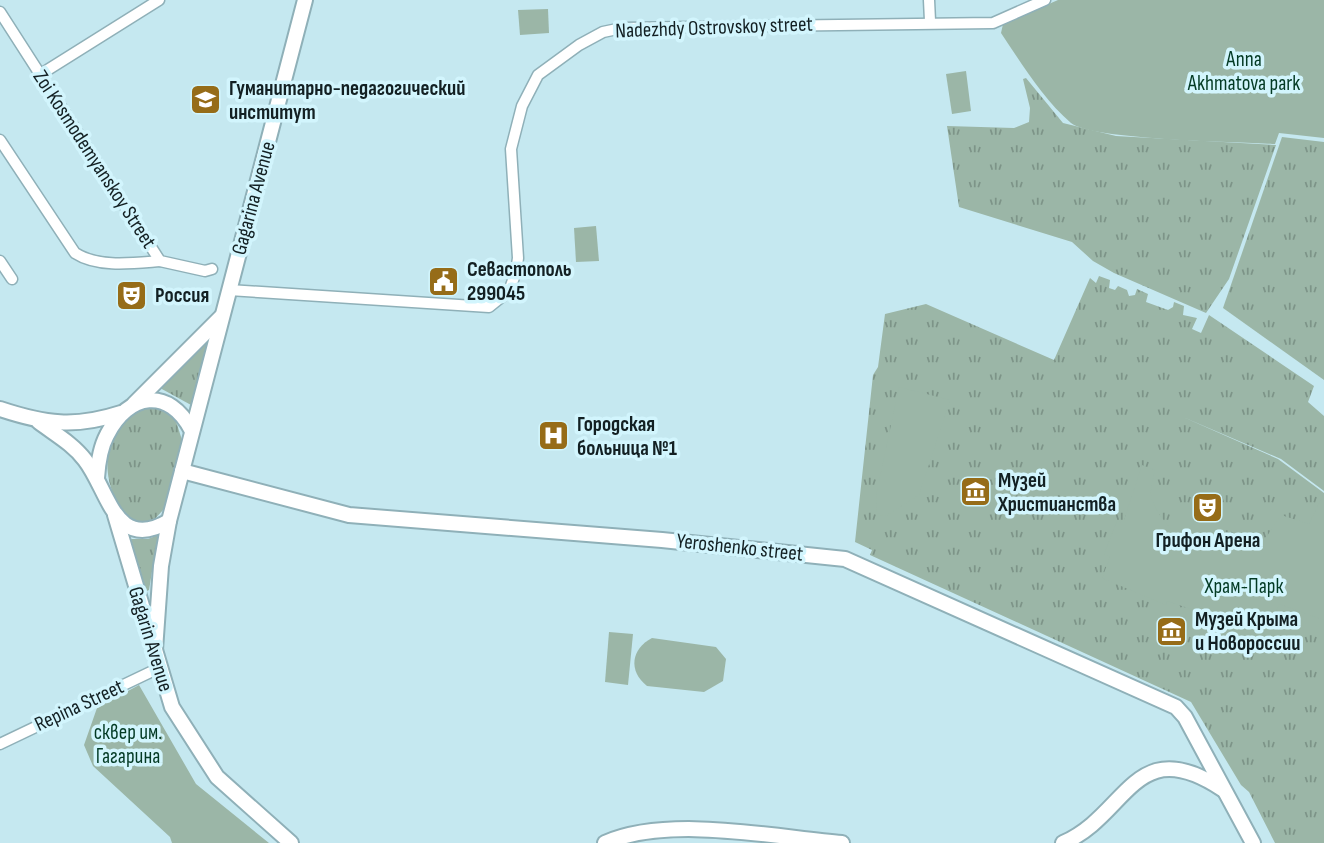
<svg xmlns="http://www.w3.org/2000/svg" width="1324" height="843" viewBox="0 0 1324 843" font-family="'Sofia Sans Condensed',sans-serif">
	<style>
		.grass { fill: url(#grass-tufts) }
		.park { fill: #9bb6a7 }
		.lines { fill: none; stroke-linecap: round; stroke-linejoin: round }
		.minor-casing { stroke: #8fb0b8; stroke-width: 13 }
		.secondary-casing { stroke: #8fb0b8; stroke-width: 18 }
		.minor { stroke: #fff; stroke-width: 10 }
		.secondary { stroke: #fff; stroke-width: 14 }
		.labels { text-anchor: middle; stroke-width: 7; stroke-linejoin: round; paint-order: stroke }
		.street-label { font-size: 21px; fill: #132023; stroke: #d2f5fd }
		.park-label { font-size: 21px; fill: #033a24; stroke: #d2f5fd }
		.poi-label { font-size: 21px; font-weight: bold; fill: #132023; stroke: #d2f5fd; text-anchor: start }
	</style>
	<defs>
		<pattern id="grass-tufts" width="24" height="20" patternUnits="userSpaceOnUse" patternTransform="scale(1.75)"><rect width="24" height="20" fill="#9bb6a7"/><path d="M3 7l-1-3M5 7V3M7 7l1-3M15 17l-1-3M17 17v-4M19 17l1-3" fill="none" stroke="#7d9488"/></pattern>
	</defs>
	<rect width="100%" height="100%" fill="#c5e8f0"/>
	<g class="grass">
		<polygon points="1026,78 1063,123 1116,136 1276,145 1229,279 1206,313 1114,273 1093,261 1072,242 959,207 947,126 1014,128 1029,122 1030,108 1023,79"/>
		<polygon points="1282,137 1324,142 1324,380 1223,308"/>
		<polygon points="1099,276 1110,280 1109,288 1115,290 1118,286 1127,290 1129,296 1135,295 1137,289 1148,294 1146,302 1168,310 1173,307 1174,302 1184,306 1183,315 1197,318 1192,329 1201,333 1209,315 1314,386 1308,402 1324,416 1324,491 1281,459 1183,417 1278,459 1324,493 1324,843 1275,843 1249,792 1241,785 1191,702 870,555 872,550 855,542 873,375 878,367 885,314 926,304 1054,360 1090,278 1096,283"/>
		<polygon points="208,340 191,405 160,388"/>
		<path d="M157 406 175 418 182 440 164 509 153 521 136 523C93 493 97 410 157 406Z"/>
		<polygon points="158,535 149,590 145,592 131,539 148,539"/>
	</g>
	<g class="park">
		<path d="M1058 0H1324V138L1279 133 1275 144C1240 142 1092 140 1071 123 1043 99 1022 64 1001 33L1003 24Z"/>
		<polygon points="548,9 549,33 520,35 518,10"/>
		<polygon points="966,71 971,111 952,114 946,74"/>
		<polygon points="596,226 599,261 576,262 574,228"/>
		<polygon points="899,387 950,400 919,495 884,517 876,512 877,491"/>
		<path d="M1142 465 1155 470C1153 480 1148 492 1153 502 1162 525 1189 551 1214 551 1230 552 1248 545 1263 542L1281 515 1309 524 1324 493V620L1279 604 1268 635 1167 601 1166 605 1102 578 1110 557 1104 554 1117 521 1123 523Z"/>
		<polygon points="609,632 633,634 628,685 605,682"/>
		<path d="M652 638 716 647 726 659 723 681 704 692 647 686C628 671 631 649 652 638Z"/>
		<polygon points="139,685 196,784 269,843 172,843 170,837 93,766 84,745 97,708"/>
	</g>
	<g class="lines">
		<defs>
			<g id="minor">
				<polyline points="929,0 930,21"/>
				<polyline points="0,12 160,261 205,271 212,269"/>
				<polyline points="41,74 159,0"/>
				<path d="M0 140 75 253C98 268 134 263 160 261"/>
				<polyline points="0,261 12,279"/>
				<polyline points="229,290 489,307 509,291 516,272 518,258 511,149 522,106 538,75 579,45 603,32 622,28 993,23 1045,0"/>
				<polyline points="0,744 159,668"/>
			</g>
			<g id="secondary">
				<polyline points="134,404 221,317"/>
				<path d="M0 409C45 424 75 428 121 413"/>
				<path d="M39 422C55 434 73 444 85 460 109 491 115 553 169 521"/>
				<polyline points="182,471 349,515 662,540 845,559 1176,707 1185,717 1253,843"/>
				<path d="M97 478C98 463 100 448 107 435 128 393 169 386 192 431"/>
				<polyline points="115,515 172,707 217,777 291,843"/>
				<polyline points="155,650 161,566 169,521 305,0"/>
				<path d="M605 843C668 815 773 837 842 843"/>
				<path d="M1063 843C1128 815 1134 731 1222 789"/>
			</g>
		</defs>
		<use href="#minor" class="minor-casing"/>
		<use href="#secondary" class="secondary-casing"/>
		<use href="#minor" class="minor"/>
		<use href="#secondary" class="secondary"/>
	</g>
	<defs>
		<symbol id="university-square" viewBox="-11 -11 22 22"><rect x="-9" y="-9" width="18" height="18" rx="4" fill="#966c18" stroke="#d2f5fd"/><path d="M0-5L7-2L0 1L-7-2ZM-4 1L0 2.5L4 1V4Q0 6-4 4Z" fill="#fff"/></symbol>
		<symbol id="civic-square" viewBox="-11 -11 22 22"><rect x="-9" y="-9" width="18" height="18" rx="4" fill="#966c18" stroke="#d2f5fd"/><path d="M-.6-6.5H3V-4.5H.6V-3L4-1V1h2V6H-6V1h2V-1L-.6-3ZM-1.2 2.5V6h2.4V2.5Z" fill="#fff"/></symbol>
		<symbol id="theatre-square" viewBox="-11 -11 22 22"><rect x="-9" y="-9" width="18" height="18" rx="4" fill="#966c18" stroke="#d2f5fd"/><path d="M-5-5.5Q0-4 5-5.5V0Q5 5 0 6Q-5 5-5 0ZM-3.3-2.5H-1v1.5H-3.3ZM1-2.5H3.3v1.5H1ZM-2.8 1Q0 5.5 2.8 1Z" fill="#fff"/></symbol>
		<symbol id="hospital-square" viewBox="-11 -11 22 22"><rect x="-9" y="-9" width="18" height="18" rx="4" fill="#966c18" stroke="#d2f5fd"/><path d="M-5-5h3v3.5h4V-5h3V5h-3V1.5h-4V5h-3Z" fill="#fff"/></symbol>
		<symbol id="museum-square" viewBox="-11 -11 22 22"><rect x="-9" y="-9" width="18" height="18" rx="4" fill="#966c18" stroke="#d2f5fd"/><path d="M0-6L6-3V-2H-6V-3ZM-5-1h2V3h-2ZM-1-1h2V3h-2ZM3-1h2V3H3ZM-6 4H6V6H-6Z" fill="#fff"/></symbol>
	</defs>
	<g fill-rule="evenodd">
		<use href="#university-square" x="188" y="82" width="35" height="35"/>
		<use href="#civic-square" x="426" y="264" width="35" height="35"/>
		<use href="#theatre-square" x="114" y="278" width="35" height="35"/>
		<use href="#hospital-square" x="536" y="418" width="35" height="35"/>
		<use href="#museum-square" x="958" y="474" width="35" height="35"/>
		<use href="#theatre-square" x="1190" y="490" width="35" height="35"/>
		<use href="#museum-square" x="1154" y="614" width="35" height="35"/>
	</g>
	<g class="labels">
		<g class="street-label">
			<text transform="translate(714 27) rotate(-2)" y="7">Nadezhdy Ostrovskoy street</text>
			<text transform="translate(95 159) rotate(57)" y="7">Zoi Kosmodemyanskoy Street</text>
			<text transform="translate(253 198) rotate(-75)" y="7">Gagarina Avenue</text>
			<text transform="translate(740 547) rotate(6)" y="7">Yeroshenko street</text>
			<text transform="translate(151 639) rotate(73)" y="7">Gagarin Avenue</text>
			<text transform="translate(79 705) rotate(-25)" y="7">Repina Street</text>
		</g>
		<g class="park-label">
			<text x="1244" y="66">Anna<tspan x="1244" dy="24">Akhmatova park</tspan></text>
			<text x="1244" y="593">Храм-Парк</text>
			<text x="128" y="739">сквер им.<tspan x="128" dy="24">Гагарина</tspan></text>
		</g>
		<g class="poi-label">
			<text x="229" y="95">Гуманитарно-педагогический<tspan x="229" dy="24">институт</tspan></text>
			<text x="467" y="276">Севастополь<tspan x="467" dy="24">299045</tspan></text>
			<text x="155" y="302">Россия</text>
			<text x="577" y="431">Городская<tspan x="577" dy="24">больница №1</tspan></text>
			<text x="998" y="487">Музей<tspan x="998" dy="24">Христианства</tspan></text>
			<text x="1208" y="547" text-anchor="middle">Грифон Арена</text>
			<text x="1195" y="626">Музей Крыма<tspan x="1195" dy="24">и Новороссии</tspan></text>
		</g>
	</g>
</svg>
